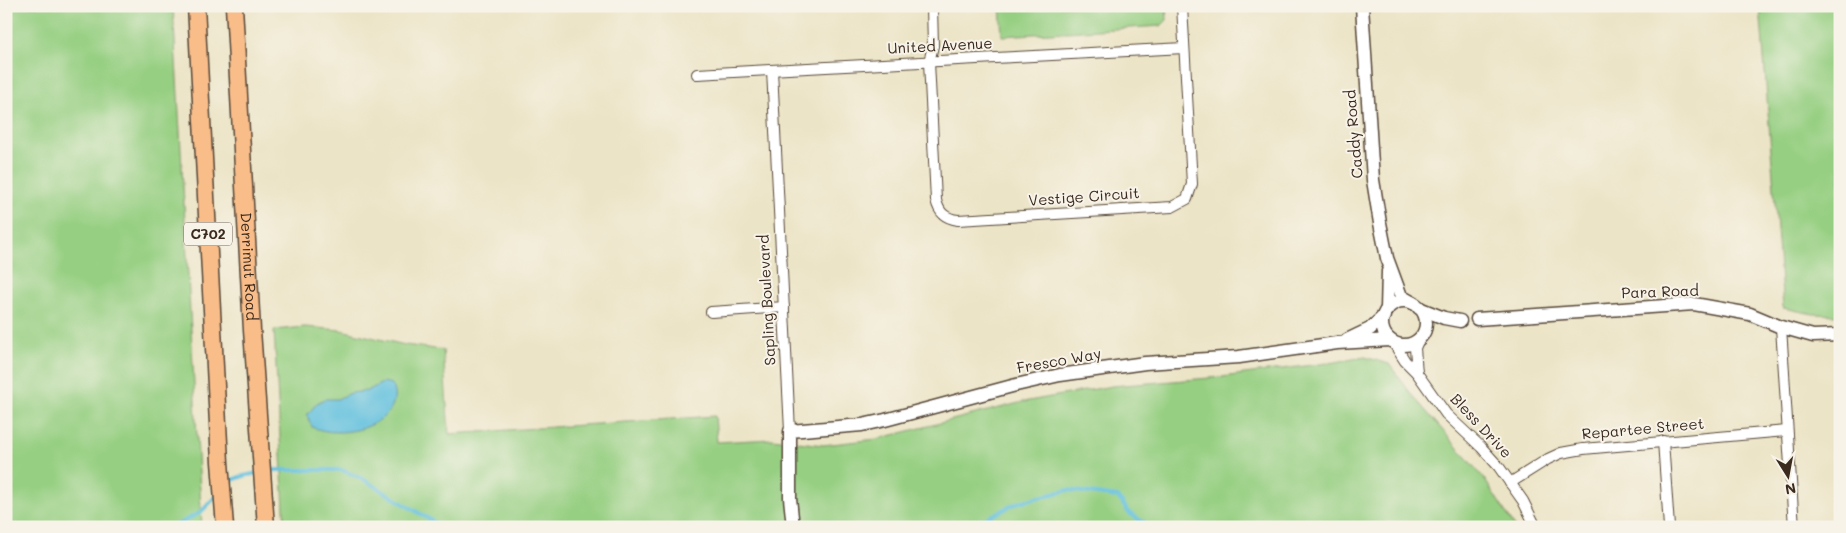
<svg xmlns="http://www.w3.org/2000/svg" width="1846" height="533" viewBox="0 0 1846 533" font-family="Mali,sans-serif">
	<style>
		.green { fill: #96cf82; stroke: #687c50 }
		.water { fill: #60c0de; stroke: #4e757e }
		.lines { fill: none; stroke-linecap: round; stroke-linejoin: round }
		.stream { stroke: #60c0de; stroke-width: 4 }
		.minor-casing { stroke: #564637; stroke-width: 12 }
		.tertiary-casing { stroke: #564637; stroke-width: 15 }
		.primary-casing { stroke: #564637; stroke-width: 19 }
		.minor { stroke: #fff; stroke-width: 10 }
		.tertiary { stroke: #fff; stroke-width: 12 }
		.primary { stroke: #f8bd89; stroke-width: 16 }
		.labels { text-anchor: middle; stroke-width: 4; stroke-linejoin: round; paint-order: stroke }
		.shield { fill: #f7f3e8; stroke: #73665b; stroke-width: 1 }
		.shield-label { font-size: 14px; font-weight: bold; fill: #3b2a1e }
		.street-label { font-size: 15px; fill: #3b2a1e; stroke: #f7f3e8 }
	</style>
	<rect width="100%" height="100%" fill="#f7f3e8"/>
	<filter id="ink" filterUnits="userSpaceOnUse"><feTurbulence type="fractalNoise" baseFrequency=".02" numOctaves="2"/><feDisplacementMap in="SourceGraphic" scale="10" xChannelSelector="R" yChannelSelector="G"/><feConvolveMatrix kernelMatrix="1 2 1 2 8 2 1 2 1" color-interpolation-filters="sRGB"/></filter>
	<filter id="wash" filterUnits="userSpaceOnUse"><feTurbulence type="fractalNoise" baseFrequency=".0096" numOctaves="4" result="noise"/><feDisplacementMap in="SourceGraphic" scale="20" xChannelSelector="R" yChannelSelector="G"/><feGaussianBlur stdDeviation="1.12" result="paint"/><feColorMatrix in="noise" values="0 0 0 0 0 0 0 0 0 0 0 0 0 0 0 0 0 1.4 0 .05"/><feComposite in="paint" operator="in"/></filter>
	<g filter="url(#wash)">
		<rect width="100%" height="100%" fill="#ece4c6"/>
		<g class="green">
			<polygon points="6,6 173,6 202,527 6,527"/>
			<polygon points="1000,6 1166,6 1167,20 1161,26 1002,36"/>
			<polygon points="1760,6 1840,6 1840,315 1813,314 1783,308"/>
			<polygon points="305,327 341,330 405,345 443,350 449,434 715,416 717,442 772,439 823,445 877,439 1023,402 1112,386 1222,377 1335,362 1365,357 1389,364 1412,395 1483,477 1515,527 285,527 274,330"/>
		</g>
		<path class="water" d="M384 382 391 384C405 410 372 429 350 431 337 433 324 432 312 427L307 415 317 403 324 399H337L351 393 367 391Z"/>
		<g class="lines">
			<g class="stream">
				<polyline points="267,471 276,470 342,470 363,479 442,527"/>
				<path d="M227 484C235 477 247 475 258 473"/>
				<polyline points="173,527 201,512 217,495"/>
				<polyline points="962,527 983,520 1019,502 1068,490 1118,497 1129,513 1151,527"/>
			</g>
		</g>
	</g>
	<g filter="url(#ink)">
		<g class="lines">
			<defs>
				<g id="minor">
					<path d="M932 6 933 46 929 62 936 200C939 213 945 218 958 220L1172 207 1187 199 1192 184 1182 6"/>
					<polyline points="772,70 790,431"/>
					<polyline points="697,74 1184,48"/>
					<polyline points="711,312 784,307"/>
					<polyline points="1781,327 1794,527"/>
					<polyline points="1393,342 1405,361 1417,373 1446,414 1481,447 1499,467 1523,501 1536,527"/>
					<polyline points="1417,373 1415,348 1419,339"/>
					<polyline points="1663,441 1669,527"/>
					<polyline points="1510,483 1548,459 1561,453 1583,449 1787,431"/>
				</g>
				<g id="tertiary">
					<polyline points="1362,6 1373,180 1380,223 1387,258 1401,296 1413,303"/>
					<circle cx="1404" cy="323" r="22"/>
					<polyline points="1419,308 1444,318 1460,321"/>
					<polyline points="1387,310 1388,271"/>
					<polyline points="1477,319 1694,304 1750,314 1781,327 1813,336 1840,335"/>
					<polyline points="1347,340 1370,329 1384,316"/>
					<polyline points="793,527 790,498 790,431 862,425 885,420 1016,385 1060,375 1145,363 1239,357 1337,343 1390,340"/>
				</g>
				<g id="primary">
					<polyline points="196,6 220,462 225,527"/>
					<path id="s1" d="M234 6 252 330 266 527"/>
				</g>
			</defs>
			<use href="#minor" class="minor-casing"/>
			<use href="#tertiary" class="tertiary-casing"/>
			<use href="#primary" class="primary-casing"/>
			<use href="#minor" class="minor"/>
			<use href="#tertiary" class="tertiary"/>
			<use href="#primary" class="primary"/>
		</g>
	</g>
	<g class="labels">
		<rect class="shield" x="184" y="222.5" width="48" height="23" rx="4"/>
		<g class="shield-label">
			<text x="208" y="239">C702</text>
		</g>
		<g class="street-label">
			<text transform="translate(940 46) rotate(-3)" y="5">United Avenue</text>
			<text transform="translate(1354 134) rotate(-95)" y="5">Caddy Road</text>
			<text transform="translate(1084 197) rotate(-4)" y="5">Vestige Circuit</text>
			<text dy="5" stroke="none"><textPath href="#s1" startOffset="261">Derrimut Road</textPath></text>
			<text transform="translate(1660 292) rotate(-2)" y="5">Para Road</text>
			<text transform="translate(767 300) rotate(-93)" y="5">Sapling Boulevard</text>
			<text transform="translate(1059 361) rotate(-10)" y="5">Fresco Way</text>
			<text transform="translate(1481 426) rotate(47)" y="5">Bless Drive</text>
			<text transform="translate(1643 429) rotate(-5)" y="5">Repartee Street</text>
		</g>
	</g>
	<rect width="1846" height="533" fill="none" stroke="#f7f3e8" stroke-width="25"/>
	<g transform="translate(1788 476) rotate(169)" stroke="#f7f3e8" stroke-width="4" paint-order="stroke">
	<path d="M0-4L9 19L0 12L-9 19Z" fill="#3b2a1e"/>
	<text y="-8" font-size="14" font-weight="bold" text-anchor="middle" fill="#3b2a1e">N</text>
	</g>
</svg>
